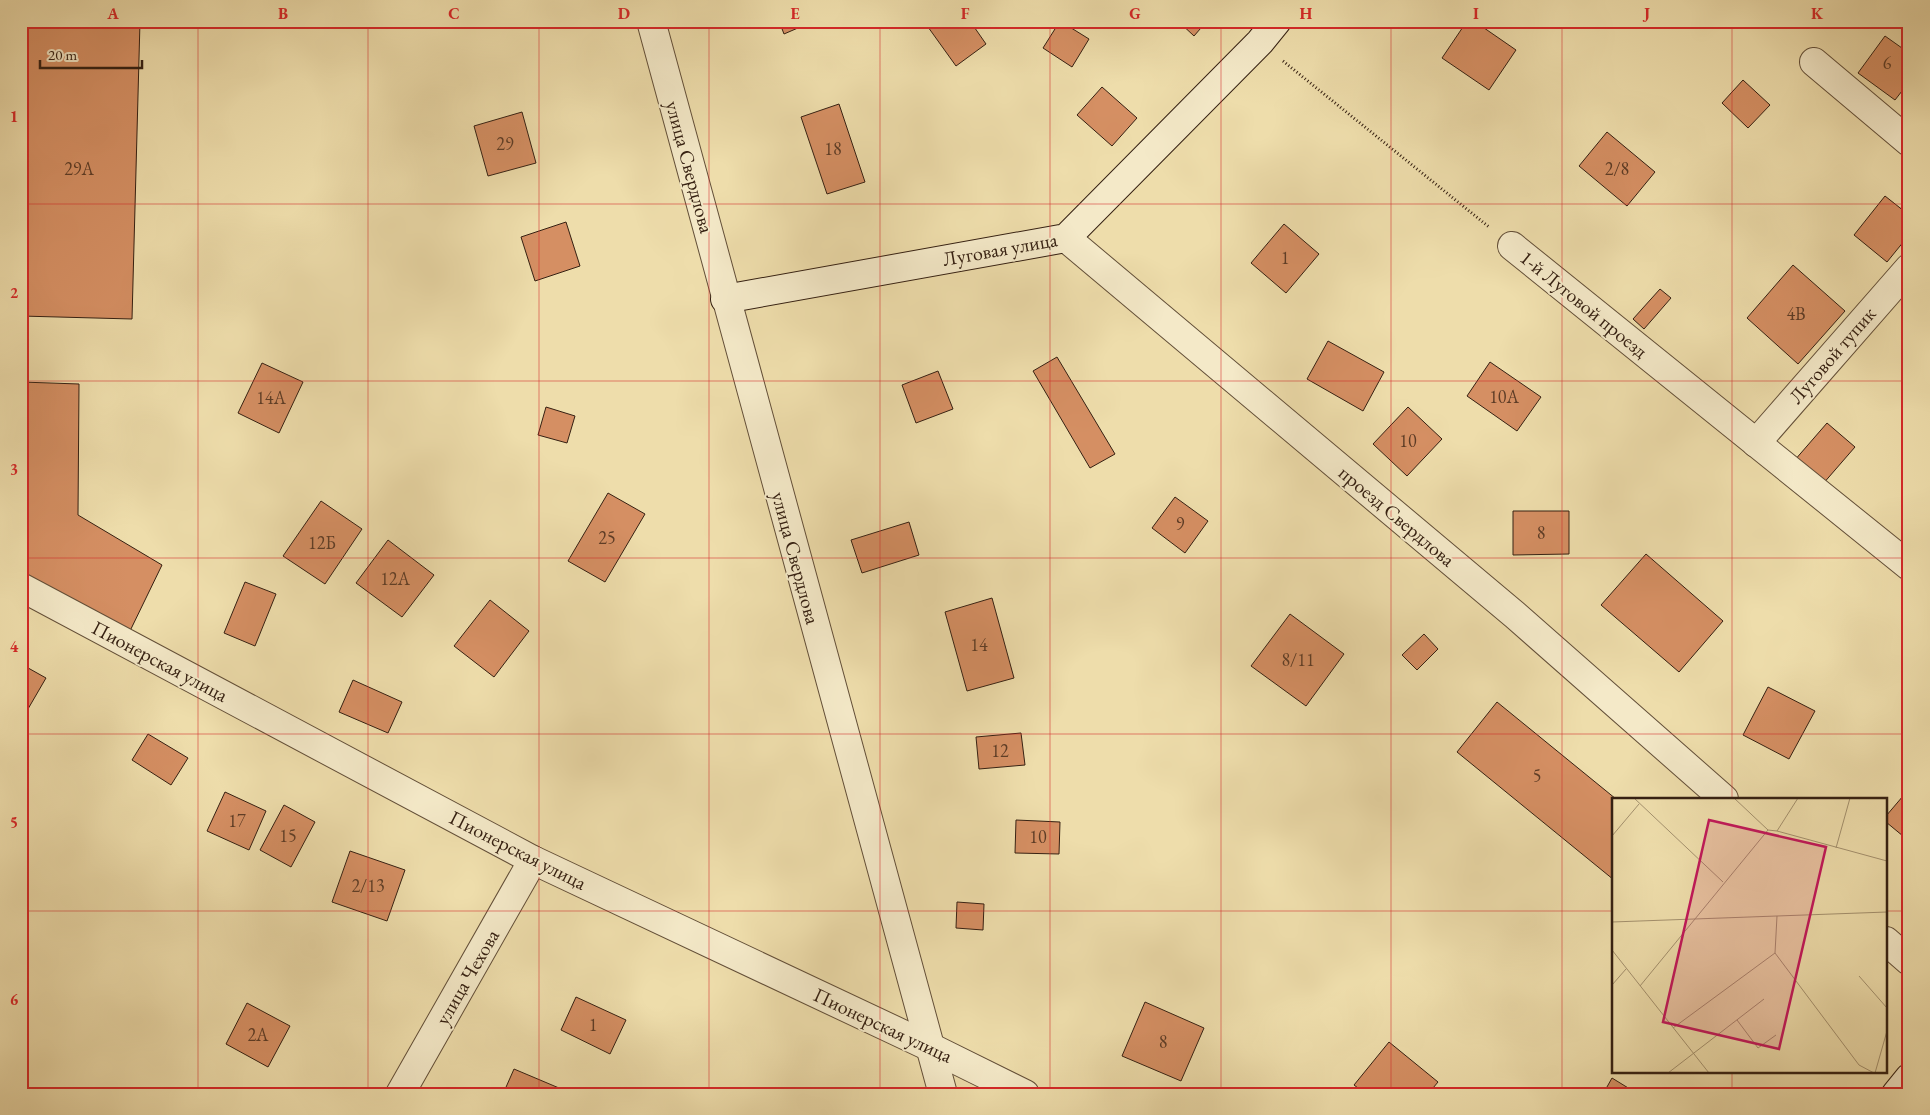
<svg xmlns="http://www.w3.org/2000/svg" width="1930" height="1115" viewBox="0 0 1930 1115" font-family="'EB Garamond',serif">
	<style>
		.building { fill: #d58f63; stroke: #352012 }
		.lines { fill: none; stroke-linecap: round; stroke-linejoin: round }
		.street-casing { stroke: #634f38; stroke-width: 30 }
		.secondary-casing { stroke: #352012; stroke-width: 30 }
		.path { stroke: #352012; stroke-width: 3; stroke-dasharray: 1 2.5; stroke-linecap: butt }
		.street { stroke: #f4e9c8; stroke-width: 28 }
		.secondary { stroke: #f4e9c8; stroke-width: 28 }
		.grid { fill: none; stroke: #d62828; stroke-width: 1; stroke-opacity: 0.55 }
		.labels { text-anchor: middle; stroke-width: 4; stroke-linejoin: round; paint-order: stroke }
		.number-label { font-size: 18px; fill: #5d3c26 }
		.street-label { font-size: 20px; fill: #352012; stroke: #f4e9c8 }
		.inset-road { fill: none; stroke: #a4916e; stroke-width: 1 }
		.view { fill: #c2185b; fill-opacity: 0.15; stroke: #c2185b; stroke-width: 2.5 }
		.inset-edge { fill: none; stroke: #352012; stroke-width: 2.5 }
		.neatline { fill: none; stroke: #d62828; stroke-width: 2 }
		.grid-label { font-size: 16px; text-anchor: middle; font-weight: bold; fill: #d62828 }
	</style>
	<rect width="100%" height="100%" fill="#eeddab"/>
	<filter id="stains"><feTurbulence type="fractalNoise" baseFrequency=".004" numOctaves="4"/><feColorMatrix values="0 0 0 0 .2 0 0 0 0 .09 0 0 0 0 .02 0 0 0 .5 -.17"/></filter>
	<radialGradient id="worn" r=".72"><stop offset=".6" stop-color="#630" stop-opacity="0"/><stop offset="1" stop-color="#630" stop-opacity=".3"/></radialGradient>
	<g class="building">
		<polygon points="21,21 140,21 132,319 21,316"/>
		<polygon points="779,21 814,21 784,34"/>
		<polygon points="936,21 970,21 986,44 956,66 928,27"/>
		<polygon points="1060,21 1089,39 1072,67 1043,48"/>
		<polygon points="1178,21 1207,21 1194,36"/>
		<polygon points="1467,21 1474,21 1516,50 1489,90 1442,58"/>
		<polygon points="1885,36 1909,53 1909,82 1895,100 1858,73"/>
		<polygon points="1743,80 1770,105 1748,128 1722,103"/>
		<polygon points="1102,87 1137,118 1112,146 1077,115"/>
		<polygon points="839,104 865,182 827,194 801,117"/>
		<polygon points="522,112 536,163 488,176 474,126"/>
		<polygon points="1607,132 1655,172 1627,206 1579,166"/>
		<polygon points="1885,196 1909,215 1909,235 1887,262 1854,235"/>
		<polygon points="566,222 580,266 535,281 521,237"/>
		<polygon points="1284,224 1319,254 1286,293 1251,263"/>
		<polygon points="1793,265 1845,311 1798,364 1747,318"/>
		<polygon points="1660,289 1671,298 1644,329 1633,319"/>
		<polygon points="1328,341 1384,372 1363,411 1307,379"/>
		<polygon points="1057,357 1115,454 1090,468 1033,371"/>
		<polygon points="1490,362 1541,397 1517,431 1467,396"/>
		<polygon points="262,363 303,382 279,433 238,413"/>
		<polygon points="938,371 953,409 916,423 902,385"/>
		<polygon points="21,382 79,384 78,515 162,565 129,633 21,579"/>
		<polygon points="546,407 575,416 567,443 538,435"/>
		<polygon points="1408,407 1442,439 1407,476 1373,444"/>
		<polygon points="1827,423 1855,447 1822,485 1794,461"/>
		<polygon points="608,493 645,514 605,582 568,561"/>
		<polygon points="1175,497 1208,521 1185,553 1152,528"/>
		<polygon points="321,501 362,529 325,584 283,556"/>
		<polygon points="1513,511 1569,511 1569,554 1513,555"/>
		<polygon points="909,522 919,555 862,573 851,540"/>
		<polygon points="388,540 434,575 402,617 356,583"/>
		<polygon points="1646,554 1723,621 1679,672 1601,605"/>
		<polygon points="245,582 276,594 255,646 224,633"/>
		<polygon points="992,598 1014,678 967,691 945,612"/>
		<polygon points="490,600 529,631 494,677 454,646"/>
		<polygon points="1290,614 1344,654 1306,706 1251,666"/>
		<polygon points="1424,634 1438,649 1417,670 1402,655"/>
		<polygon points="21,664 46,678 21,721"/>
		<polygon points="353,680 402,702 388,733 339,712"/>
		<polygon points="1768,687 1815,711 1789,759 1743,735"/>
		<polygon points="1497,702 1616,799 1614,799 1614,880 1457,752"/>
		<polygon points="1021,733 1025,765 979,769 976,737"/>
		<polygon points="148,734 188,758 171,785 132,760"/>
		<polygon points="1909,789 1909,841 1886,822 1886,816"/>
		<polygon points="225,792 266,811 249,850 207,831"/>
		<polygon points="284,805 315,822 291,867 260,850"/>
		<polygon points="1016,820 1060,822 1059,854 1015,853"/>
		<polygon points="350,851 405,870 387,921 332,902"/>
		<polygon points="957,902 984,904 983,930 956,928"/>
		<polygon points="576,997 626,1020 610,1054 561,1030"/>
		<polygon points="1145,1002 1204,1028 1181,1081 1122,1056"/>
		<polygon points="247,1003 290,1026 268,1067 226,1044"/>
		<polygon points="1389,1042 1438,1082 1428,1094 1366,1094 1354,1085"/>
		<polygon points="514,1069 559,1088 556,1094 503,1094"/>
		<polygon points="1612,1078 1638,1094 1603,1094"/>
	</g>
	<g class="lines">
		<defs>
			<g id="street">
				<polyline points="651,21 943,1094"/>
				<polyline points="1814,62 1909,142"/>
				<polyline points="1066,238 1515,615 1724,799"/>
				<polyline points="1512,246 1909,566"/>
				<polyline points="1756,443 1909,268"/>
				<polyline points="21,587 533,860 930,1047 1025,1094"/>
				<polyline points="1886,941 1909,961"/>
				<polyline points="400,1094 533,860"/>
			</g>
			<g id="secondary">
				<polyline points="725,299 1066,238 1260,42 1277,21"/>
				<polyline points="1896,1094 1909,1078"/>
			</g>
		</defs>
		<use href="#street" class="street-casing"/>
		<use href="#secondary" class="secondary-casing"/>
		<polyline class="path" points="1283,61 1489,227"/>
		<use href="#street" class="street"/>
		<use href="#secondary" class="secondary"/>
	</g>
	<path class="grid" d="M198 21V1094M368 21V1094M539 21V1094M709 21V1094M880 21V1094M1050 21V1094M1221 21V1094M1391 21V1094M1562 21V1094M1732 21V799M21 204H1909M21 381H1909M21 558H1909M21 734H1909M21 911H1614M1886 911H1909M1732 1071V1094"/>
	<g class="labels">
		<g class="number-label">
			<text x="1887" y="69">6</text>
			<text x="505" y="150">29</text>
			<text x="833" y="155">18</text>
			<text x="79" y="175">29А</text>
			<text x="1617" y="175">2/8</text>
			<text x="1285" y="264">1</text>
			<text x="1796" y="320">4В</text>
			<text x="1504" y="403">10А</text>
			<text x="271" y="404">14А</text>
			<text x="1408" y="447">10</text>
			<text x="1180" y="530">9</text>
			<text x="1541" y="539">8</text>
			<text x="607" y="544">25</text>
			<text x="322" y="549">12Б</text>
			<text x="395" y="585">12А</text>
			<text x="979" y="651">14</text>
			<text x="1298" y="666">8/11</text>
			<text x="1000" y="757">12</text>
			<text x="1537" y="782">5</text>
			<text x="237" y="827">17</text>
			<text x="288" y="842">15</text>
			<text x="1038" y="843">10</text>
			<text x="368" y="892">2/13</text>
			<text x="593" y="1031">1</text>
			<text x="258" y="1041">2А</text>
			<text x="1163" y="1048">8</text>
		</g>
		<g class="street-label">
			<text transform="translate(690 167) rotate(75)" y="7">улица Свердлова</text>
			<text transform="translate(1000 249) rotate(-10)" y="7">Луговая улица</text>
			<text transform="translate(1584 304) rotate(39)" y="7">1-й Луговой проезд</text>
			<text transform="translate(1832 355) rotate(-49)" y="7">Луговой тупик</text>
			<text transform="translate(1397 516) rotate(40)" y="7">проезд Свердлова</text>
			<text transform="translate(796 558) rotate(75)" y="7">улица Свердлова</text>
			<text transform="translate(160 661) rotate(28)" y="7">Пионерская улица</text>
			<text transform="translate(518 850) rotate(27)" y="7">Пионерская улица</text>
			<text transform="translate(467 977) rotate(-60)" y="7">улица Чехова</text>
			<text transform="translate(883 1025) rotate(25)" y="7">Пионерская улица</text>
		</g>
	</g>
	<g transform="translate(1612 798)">
		<rect width="275" height="275" fill="#eeddab"/>
		<path class="inset-road" d="M22 0 111 84M122 0 156 32M165 33 275 63M0 38 27 6M224 50 238 0M165 118 163 155 247 267 262 275M0 124 275 114M0 152 97 275M247 178 275 210M0 187 14 171M28 188 156 32 165 33 186 0M125 222 146 250 164 237M61 230 163 155M56 275 152 201M263 275 275 233"/>
		<path class="view" d="M97 22 214 49 167 251 51 224Z"/>
		<rect width="275" height="275" class="inset-edge"/>
	</g>
	<rect width="1930" height="1115" fill="none" stroke="#eeddab" stroke-width="55"/>
	<path d="M40 60v8h102v-8" fill="none" stroke="#352012" stroke-width="2.5"/>
	<text x="48" y="60" font-size="15" fill="#352012" stroke="#f4e9c8" stroke-width="4" paint-order="stroke">20 m</text>
	<rect x="28" y="28" width="1874" height="1060" class="neatline"/>
	<g class="grid-label">
		<text x="113" y="19">A</text>
		<text x="283" y="19">B</text>
		<text x="454" y="19">C</text>
		<text x="624" y="19">D</text>
		<text x="795" y="19">E</text>
		<text x="965" y="19">F</text>
		<text x="1135" y="19">G</text>
		<text x="1306" y="19">H</text>
		<text x="1476" y="19">I</text>
		<text x="1647" y="19">J</text>
		<text x="1817" y="19">K</text>
		<text x="14" y="122">1</text>
		<text x="14" y="298">2</text>
		<text x="14" y="475">3</text>
		<text x="14" y="652">4</text>
		<text x="14" y="828">5</text>
		<text x="14" y="1005">6</text>
	</g>
	<rect width="100%" height="100%" filter="url(#stains)"/>
	<rect width="100%" height="100%" fill="url(#worn)"/>
</svg>
